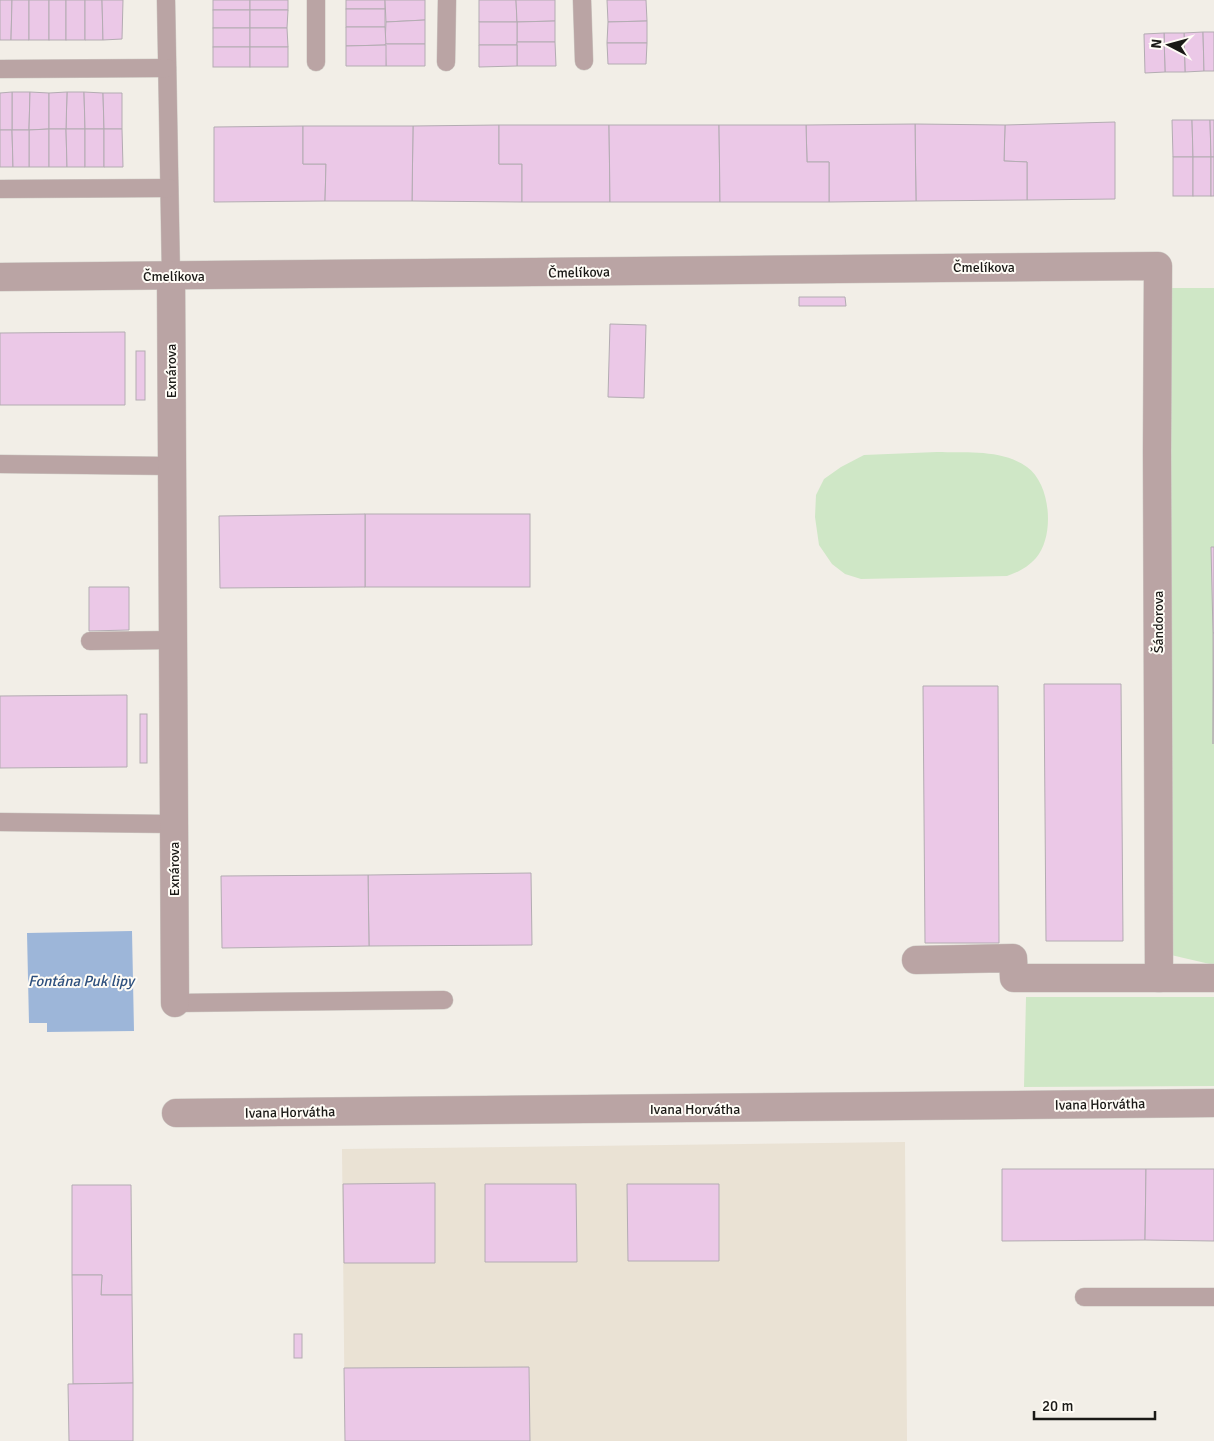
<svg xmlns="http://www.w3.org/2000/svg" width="1214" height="1441" viewBox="0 0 1214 1441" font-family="Signika,sans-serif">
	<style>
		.built { fill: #eae2d4 }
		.green { fill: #cfe7c6 }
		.water { fill: #9db6d9 }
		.building { fill: #ebc8e7; stroke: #b3acb2 }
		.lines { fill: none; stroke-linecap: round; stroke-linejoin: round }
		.service-casing { stroke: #cfccc6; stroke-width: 19 }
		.minor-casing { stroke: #cfccc6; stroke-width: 29 }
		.service { stroke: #baa4a4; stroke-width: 18 }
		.minor { stroke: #baa4a4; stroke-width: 28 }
		.labels { text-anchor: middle; stroke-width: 4; stroke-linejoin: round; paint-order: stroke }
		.street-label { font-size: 14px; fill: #1a1916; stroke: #fffcf6 }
		.water-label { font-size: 15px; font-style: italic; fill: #2d4f7d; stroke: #fffcf6 }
	</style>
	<rect width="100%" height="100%" fill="#f2eee7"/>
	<polygon class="built" points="905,1142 907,1441 345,1441 342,1149"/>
	<g class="green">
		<polygon points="1169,288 1214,288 1214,965 1171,955"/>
		<path d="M937 452C966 453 1002 449 1027 467 1051 484 1055 536 1036 558 1027 568 1018 572 1007 576L861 579 845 574 832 564 819 545 815 517 816 495 824 479 841 467 864 455Z"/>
		<polygon points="1026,997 1214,997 1214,1086 1024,1087"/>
	</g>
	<polygon class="water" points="132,931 134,1031 47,1032 47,1023 29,1023 27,933"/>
	<g class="building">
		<polygon points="0,0 12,0 11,40 0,40"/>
		<polygon points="12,0 29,0 29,40 11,40"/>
		<rect x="29" y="0" width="20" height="40"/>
		<rect x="49" y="0" width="17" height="40"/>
		<rect x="66" y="0" width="19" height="40"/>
		<polygon points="85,0 102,0 103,40 85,40"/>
		<polygon points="102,0 123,0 122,39 103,40"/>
		<rect x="213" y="0" width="37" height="10"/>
		<rect x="250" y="0" width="38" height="10"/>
		<rect x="346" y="0" width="39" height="9"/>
		<polygon points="385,0 425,0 425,20 386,22"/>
		<polygon points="479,0 516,0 517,22 479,22"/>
		<polygon points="516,0 555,0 555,21 517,22"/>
		<polygon points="607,0 646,0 647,21 608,22"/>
		<rect x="346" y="9" width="39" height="18"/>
		<rect x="213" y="10" width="37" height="18"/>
		<polygon points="250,10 288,10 287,28 250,28"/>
		<polygon points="425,20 425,44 385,44 386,22"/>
		<polygon points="555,21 555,42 517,42 517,22"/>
		<polygon points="647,21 647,43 607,43 608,22"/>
		<rect x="479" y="22" width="38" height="23"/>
		<polygon points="346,27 385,27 386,45 346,46"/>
		<rect x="213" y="28" width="37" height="19"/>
		<polygon points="250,28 287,28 288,47 250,47"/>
		<polygon points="1203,32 1204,71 1185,72 1184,33"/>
		<polygon points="1203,32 1214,32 1214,71 1204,71"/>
		<polygon points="1164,33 1184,33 1185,72 1165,72"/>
		<polygon points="1164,33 1165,72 1145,73 1144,34"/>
		<polygon points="517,42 555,42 556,66 517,66"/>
		<polygon points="607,43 647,43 646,64 608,64"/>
		<polygon points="385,44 425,44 425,66 386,66"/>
		<polygon points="386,45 386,66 346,66 346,46"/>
		<polygon points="479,45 517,45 517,66 479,67"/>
		<rect x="213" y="47" width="37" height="20"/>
		<rect x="250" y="47" width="38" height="20"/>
		<polygon points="12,92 30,92 29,130 12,130"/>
		<polygon points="12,92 12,130 0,130 0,93"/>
		<polygon points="30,92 49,93 49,129 29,130"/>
		<polygon points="67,92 84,92 85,129 66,129"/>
		<polygon points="67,92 66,129 49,129 49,93"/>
		<polygon points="84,92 103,93 104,129 85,129"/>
		<polygon points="103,93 122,93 122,129 104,129"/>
		<polygon points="1172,120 1192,120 1193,157 1173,157"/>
		<polygon points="1192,120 1210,120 1211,157 1193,157"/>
		<polygon points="1210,120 1214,120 1214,157 1211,157"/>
		<polygon points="1115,122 1115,199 1027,200 1027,162 1004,161 1005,125"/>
		<polygon points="915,124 1005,125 1004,161 1027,162 1027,200 916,201"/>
		<polygon points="915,124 916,201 829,202 829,162 807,162 806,125"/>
		<polygon points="499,125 499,164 522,164 522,202 412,201 413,126"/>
		<polygon points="499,125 609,125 610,202 522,202 522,164 499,164"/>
		<polygon points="609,125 719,125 720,202 610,202"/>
		<polygon points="719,125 806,125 807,162 829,162 829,202 720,202"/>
		<polygon points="303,126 303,164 326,164 325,201 214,202 214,127"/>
		<polygon points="303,126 413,126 412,201 325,201 326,164 303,164"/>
		<polygon points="49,129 49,167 29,167 29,130"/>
		<polygon points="49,129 66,129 67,167 49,167"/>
		<polygon points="66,129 85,129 85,167 67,167"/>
		<rect x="85" y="129" width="19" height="38"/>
		<polygon points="104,129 122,129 123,167 104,167"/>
		<polygon points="0,130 12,130 13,167 0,167"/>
		<polygon points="12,130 29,130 29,167 13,167"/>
		<rect x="1173" y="157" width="20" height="39"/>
		<rect x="1193" y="157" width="18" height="39"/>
		<rect x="1211" y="157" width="3" height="39"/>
		<polygon points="799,297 845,297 846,306 799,306"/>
		<polygon points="610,324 646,325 644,398 608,397"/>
		<polygon points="125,332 125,405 0,405 0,333"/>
		<rect x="136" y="351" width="9" height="49"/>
		<rect x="365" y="514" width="165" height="73"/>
		<polygon points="365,514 365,587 220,588 219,516"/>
		<polygon points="1211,547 1214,547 1214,633 1213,633"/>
		<polygon points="89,587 129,587 129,630 89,631"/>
		<polygon points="1213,633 1214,633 1213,744"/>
		<polygon points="1044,684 1121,684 1123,941 1046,941"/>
		<polygon points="923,686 998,686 999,943 925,943"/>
		<polygon points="127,695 127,767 0,768 0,696"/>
		<rect x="140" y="714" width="7" height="49"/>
		<polygon points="531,873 532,945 369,946 368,875"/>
		<polygon points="368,875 369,946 222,948 221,876"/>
		<polygon points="1002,1169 1146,1169 1145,1240 1002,1241"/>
		<polygon points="1146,1169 1214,1169 1214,1241 1145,1240"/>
		<polygon points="435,1183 435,1263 344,1263 343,1184"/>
		<polygon points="485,1184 576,1184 577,1262 485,1262"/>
		<polygon points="627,1184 719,1184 719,1261 628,1261"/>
		<polygon points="72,1185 131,1185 132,1295 101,1295 102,1275 72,1275"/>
		<polygon points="72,1275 102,1275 101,1295 132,1295 133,1383 73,1384"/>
		<rect x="294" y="1334" width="8" height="24"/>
		<polygon points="529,1367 530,1441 345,1441 344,1368"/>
		<polygon points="133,1383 133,1441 69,1441 68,1384"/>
	</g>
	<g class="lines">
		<defs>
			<g id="service">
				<polyline points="166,0 171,276"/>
				<polyline points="316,0 316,62"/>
				<polyline points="582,0 584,61"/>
				<polyline points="446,62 447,0"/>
				<polyline points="0,69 167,68"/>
				<polyline points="0,189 169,188"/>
				<polyline points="0,464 172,466"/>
				<polyline points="90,641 173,640"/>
				<polyline points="0,822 174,824"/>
				<polyline points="175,1003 444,1000"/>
				<polyline points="1084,1297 1214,1297"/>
			</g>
			<g id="minor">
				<polyline points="171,276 175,1003"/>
				<polyline points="0,277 1158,266 1157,451 1159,978"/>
				<polyline points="916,960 1013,958 1014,978 1214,978"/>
				<polyline points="176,1113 1214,1103"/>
			</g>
		</defs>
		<use href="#service" class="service-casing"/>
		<use href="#minor" class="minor-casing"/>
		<use href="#service" class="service"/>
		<use href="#minor" class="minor"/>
	</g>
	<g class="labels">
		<g class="street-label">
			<text x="984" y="272">Čmelíkova</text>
			<text transform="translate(579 272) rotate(-1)" y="5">Čmelíkova</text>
			<text x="174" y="281">Čmelíkova</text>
			<text transform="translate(171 371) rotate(-90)" y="5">Exnárova</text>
			<text transform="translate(1158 622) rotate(-90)" y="5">Šándorova</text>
			<text transform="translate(174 869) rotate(-90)" y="5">Exnárova</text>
			<text transform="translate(1100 1104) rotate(-1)" y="5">Ivana Horvátha</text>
			<text x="695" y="1114">Ivana Horvátha</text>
			<text transform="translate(290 1112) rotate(-1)" y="5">Ivana Horvátha</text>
		</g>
		<g class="water-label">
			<text x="81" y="986">Fontána Puk lipy</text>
		</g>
	</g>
	<g transform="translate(1169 45) rotate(276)" stroke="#fffcf6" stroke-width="4" paint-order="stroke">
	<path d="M0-4L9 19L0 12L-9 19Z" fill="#1a1916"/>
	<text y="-8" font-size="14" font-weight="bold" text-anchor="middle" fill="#1a1916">N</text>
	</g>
	<path d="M1034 1411v8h121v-8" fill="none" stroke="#1a1916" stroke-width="2.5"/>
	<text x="1042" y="1411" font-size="15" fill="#1a1916" stroke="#fffcf6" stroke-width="4" paint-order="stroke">20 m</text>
</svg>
